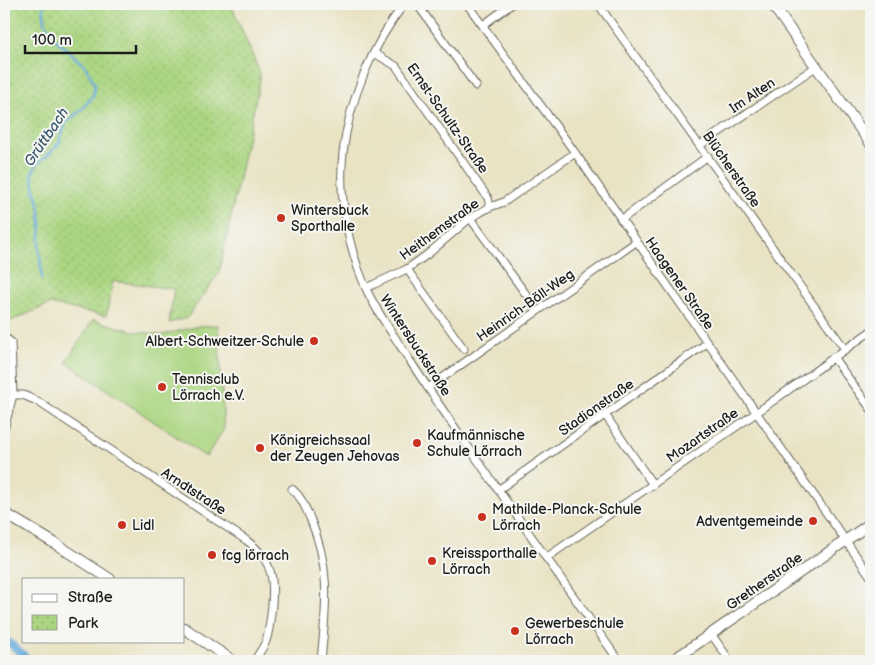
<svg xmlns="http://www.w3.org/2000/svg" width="875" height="665" viewBox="0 0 875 665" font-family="'Balsamiq Sans',sans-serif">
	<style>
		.grass { fill: #abd581; stroke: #64784e }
		.park { fill: url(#park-dots); stroke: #64784e }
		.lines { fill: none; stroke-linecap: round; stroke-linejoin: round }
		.stream { stroke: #64a9da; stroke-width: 2.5 }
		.canal { stroke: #64a9da; stroke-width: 8 }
		.street-casing { stroke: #646257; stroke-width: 9 }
		.secondary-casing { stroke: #646257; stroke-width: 12 }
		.street { stroke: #fff; stroke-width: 7 }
		.secondary { stroke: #fff; stroke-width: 10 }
		.poi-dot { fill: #c8321e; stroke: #f6f6f2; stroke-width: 2 }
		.labels { text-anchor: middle; stroke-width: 4; stroke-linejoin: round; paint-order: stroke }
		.street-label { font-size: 14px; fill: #1c1c1c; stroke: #f6f6f2 }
		.poi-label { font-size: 14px; fill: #1c1c1c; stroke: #f6f6f2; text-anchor: start }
		.water-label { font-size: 15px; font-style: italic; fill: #3c5b71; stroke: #f6f6f2 }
	</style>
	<defs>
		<pattern id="park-dots" width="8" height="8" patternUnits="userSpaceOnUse" patternTransform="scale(1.25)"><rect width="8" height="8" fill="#abd581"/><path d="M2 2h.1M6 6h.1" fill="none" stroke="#93b66f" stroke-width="1.8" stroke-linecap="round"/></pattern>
	</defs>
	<rect width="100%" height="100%" fill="#f6f6f2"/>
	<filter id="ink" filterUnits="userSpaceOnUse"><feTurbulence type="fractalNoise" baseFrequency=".02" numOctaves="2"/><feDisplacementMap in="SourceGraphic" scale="10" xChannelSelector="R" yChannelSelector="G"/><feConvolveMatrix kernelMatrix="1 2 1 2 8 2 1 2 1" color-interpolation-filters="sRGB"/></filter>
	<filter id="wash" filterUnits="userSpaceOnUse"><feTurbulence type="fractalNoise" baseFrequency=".0096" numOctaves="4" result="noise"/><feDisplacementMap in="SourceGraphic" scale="20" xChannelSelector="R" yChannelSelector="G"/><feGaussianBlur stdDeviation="1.12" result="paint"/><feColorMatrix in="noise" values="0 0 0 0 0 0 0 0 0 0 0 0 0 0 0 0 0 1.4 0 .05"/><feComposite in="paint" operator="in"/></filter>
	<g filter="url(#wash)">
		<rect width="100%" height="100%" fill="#e9e3c4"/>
		<polygon class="grass" points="93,320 133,331 162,335 199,326 218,325 224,429 206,457 66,362"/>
		<polygon class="park" points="4,4 231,4 260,73 260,79 219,273 187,318 169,323 174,289 113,281 106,316 50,304 4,324"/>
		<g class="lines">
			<polyline class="stream" points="42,278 39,247 41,225 39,202 35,193 32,173 37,164 51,152 59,143 65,124 83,108 93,96 95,84 85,66 54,38 45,22 43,4"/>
			<polyline class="canal" points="4,638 30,661"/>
		</g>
	</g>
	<g filter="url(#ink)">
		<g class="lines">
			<defs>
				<g id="street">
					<path d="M404 4C372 46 349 100 343 153 338 195 348 247 365 286 374 308 389 328 401 347 423 381 446 415 469 448 519 519 569 590 619 661"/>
					<polyline points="417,4 476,86"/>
					<polyline points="467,4 571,147 871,577"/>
					<polyline points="598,4 845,349"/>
					<polyline points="483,25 512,4"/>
					<polyline points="374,53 396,66 488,198 490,207"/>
					<polyline points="700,145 817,66"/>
					<polyline points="470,218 531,301"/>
					<polyline points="621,220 708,156"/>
					<polyline points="407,269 464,349"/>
					<polyline points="366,288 407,269 428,254 470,218 490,207 504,202 575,153"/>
					<polyline points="4,337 11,342 13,395 4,429"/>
					<polyline points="833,357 871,409"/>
					<polyline points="428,388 636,242"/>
					<path d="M13 395H23L37 401 246 540C274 560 275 582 271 614 270 622 269 632 266 641 263 648 258 655 254 661"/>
					<polyline points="606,416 653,485"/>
					<path d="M292 489C301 496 305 507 310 518 332 570 326 607 321 661"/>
					<polyline points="498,490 707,343"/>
					<polyline points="546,558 756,413 871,331"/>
					<polyline points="712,635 730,661"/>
				</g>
				<g id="secondary">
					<polyline points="772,4 871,144"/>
					<polyline points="4,513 56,544 110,579"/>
					<polyline points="184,628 233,661"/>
					<polyline points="672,661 871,523"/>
				</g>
			</defs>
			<use href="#street" class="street-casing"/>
			<use href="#secondary" class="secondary-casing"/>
			<use href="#street" class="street"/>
			<use href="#secondary" class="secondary"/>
		</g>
	</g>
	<g class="poi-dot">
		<circle cx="281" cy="218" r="5"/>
		<circle cx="314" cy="341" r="5"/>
		<circle cx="162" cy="387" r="5"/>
		<circle cx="417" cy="443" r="5"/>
		<circle cx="260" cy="448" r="5"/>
		<circle cx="482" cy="517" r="5"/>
		<circle cx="813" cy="521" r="5"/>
		<circle cx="122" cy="525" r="5"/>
		<circle cx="212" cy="555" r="5"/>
		<circle cx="432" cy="561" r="5"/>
		<circle cx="515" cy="631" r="5"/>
	</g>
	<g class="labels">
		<g class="street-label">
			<text transform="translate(752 95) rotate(-34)" y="5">Im Alten</text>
			<text transform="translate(448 118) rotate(55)" y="5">Ernst-Schultz-Straße</text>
			<text transform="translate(732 169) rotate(55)" y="5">Blücherstraße</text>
			<text transform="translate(439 229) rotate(-36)" y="5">Heithemstraße</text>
			<text transform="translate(680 283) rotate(55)" y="5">Haagener Straße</text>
			<text transform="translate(525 305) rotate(-35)" y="5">Heinrich-Böll-Weg</text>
			<text transform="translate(416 345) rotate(57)" y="5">Wintersbuckstraße</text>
			<text transform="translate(596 407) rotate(-35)" y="5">Stadionstraße</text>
			<text transform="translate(702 435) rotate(-35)" y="5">Mozartstraße</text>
			<text transform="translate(194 491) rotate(33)" y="5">Arndtstraße</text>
			<text transform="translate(764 581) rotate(-35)" y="5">Gretherstraße</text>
		</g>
		<g class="poi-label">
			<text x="291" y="215">Wintersbuck<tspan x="291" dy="16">Sporthalle</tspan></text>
			<text x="304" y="346" text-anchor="end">Albert-Schweitzer-Schule</text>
			<text x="172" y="384">Tennisclub<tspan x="172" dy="16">Lörrach e.V.</tspan></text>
			<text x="427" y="440">Kaufmännische<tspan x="427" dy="16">Schule Lörrach</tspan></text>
			<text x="270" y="445">Königreichssaal<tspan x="270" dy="16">der Zeugen Jehovas</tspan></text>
			<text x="492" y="514">Mathilde-Planck-Schule<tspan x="492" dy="16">Lörrach</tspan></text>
			<text x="803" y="526" text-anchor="end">Adventgemeinde</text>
			<text x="132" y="530">Lidl</text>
			<text x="442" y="558">Kreissporthalle<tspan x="442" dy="16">Lörrach</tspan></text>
			<text x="222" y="560">fcg lörrach</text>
			<text x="525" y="628">Gewerbeschule<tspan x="525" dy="16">Lörrach</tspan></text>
		</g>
		<g class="water-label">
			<text transform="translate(46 137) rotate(-56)" y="5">Grüttbach</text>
		</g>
	</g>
	<rect width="875" height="665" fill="none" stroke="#f6f6f2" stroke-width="20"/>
	<rect x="22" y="578" width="162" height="65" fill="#f6f6f2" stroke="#9f9f9c"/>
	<rect x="32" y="594" width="25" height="8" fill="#ffffff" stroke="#9f9f9c"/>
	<text x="68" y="602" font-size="15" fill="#1c1c1c">Straße</text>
	<rect x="32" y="615" width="25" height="15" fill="url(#park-dots)" stroke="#9f9f9c"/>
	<text x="68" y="628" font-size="15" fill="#1c1c1c">Park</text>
	<path d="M25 45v8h111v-8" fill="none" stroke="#1c1c1c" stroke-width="2.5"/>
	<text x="32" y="45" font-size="15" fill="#1c1c1c" stroke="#f6f6f2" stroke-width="4" paint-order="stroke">100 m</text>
</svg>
